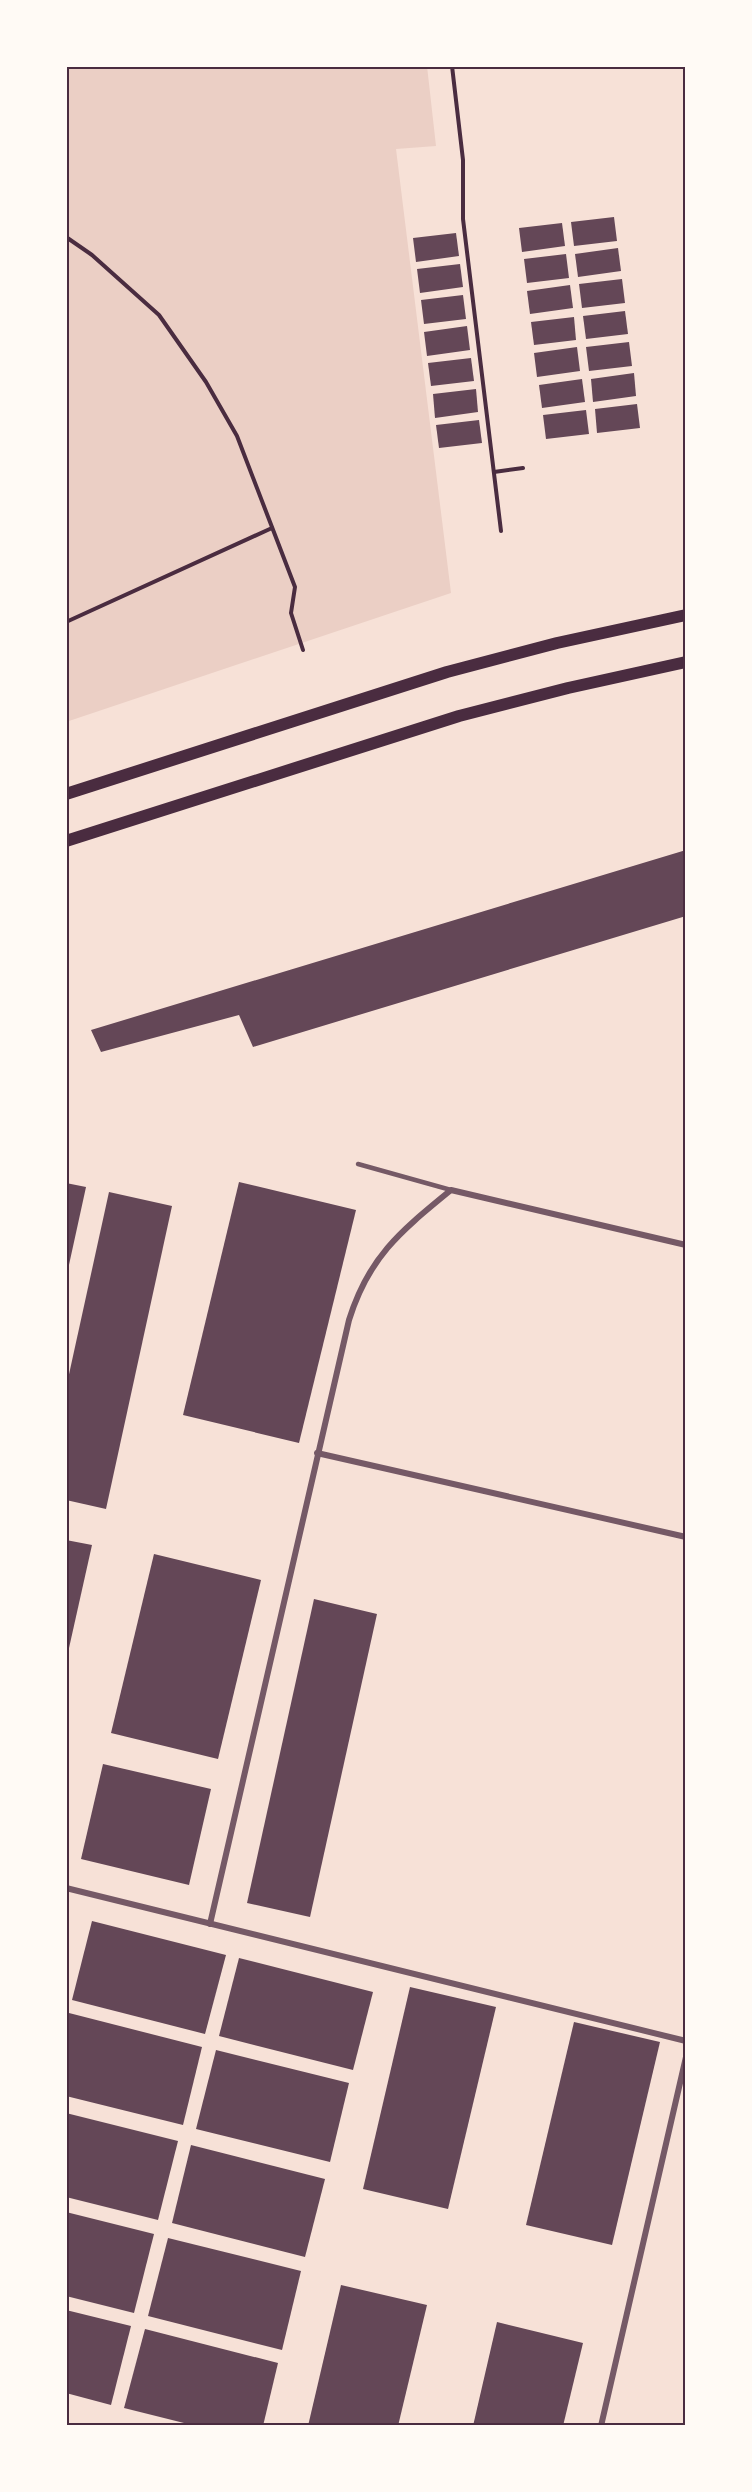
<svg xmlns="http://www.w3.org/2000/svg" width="752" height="2492" viewBox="0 0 752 2492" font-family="Mulish,sans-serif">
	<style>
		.green { fill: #ebcfc5 }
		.building { fill: #644757 }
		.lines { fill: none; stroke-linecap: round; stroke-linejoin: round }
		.path { stroke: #4a2c40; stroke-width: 4 }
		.service { stroke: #755966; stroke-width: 4.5 }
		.minor { stroke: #755966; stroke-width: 6 }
		.secondary { stroke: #4a2c40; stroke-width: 12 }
		.neatline { fill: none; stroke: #4a2c40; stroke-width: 2 }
	</style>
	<rect width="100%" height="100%" fill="#f7e1d7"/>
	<polygon class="green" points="66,66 427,66 436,146 396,149 451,593 66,722"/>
	<g class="building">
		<polygon points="614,217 617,241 574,246 571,222"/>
		<polygon points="562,223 565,246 522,252 519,228"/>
		<polygon points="456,233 459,256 416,262 413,238"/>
		<polygon points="618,248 621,271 578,277 575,254"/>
		<polygon points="566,254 569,278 527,283 524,259"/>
		<polygon points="460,264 463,287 420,293 417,269"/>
		<polygon points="622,279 625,303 582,308 579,284"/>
		<polygon points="570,285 573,308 530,314 527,291"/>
		<polygon points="463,295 466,319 424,324 421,300"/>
		<polygon points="625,311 628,334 586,339 583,316"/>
		<polygon points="574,317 576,340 534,345 531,322"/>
		<polygon points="467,326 470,350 427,356 424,332"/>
		<polygon points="629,342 632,366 589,371 586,347"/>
		<polygon points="577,347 580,371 537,377 534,353"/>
		<polygon points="471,358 474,381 431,386 428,363"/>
		<polygon points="634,373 636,396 593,402 591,379"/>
		<polygon points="582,379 585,402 542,408 539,385"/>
		<polygon points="476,389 478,412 435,418 433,394"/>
		<polygon points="637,404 640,428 597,433 595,409"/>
		<polygon points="586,410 589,434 546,439 543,415"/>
		<polygon points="479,420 482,443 439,448 436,425"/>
		<polygon points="686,850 686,916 253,1047 239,1015 101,1052 91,1030"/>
		<polygon points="239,1182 356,1210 299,1443 183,1415"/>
		<polygon points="66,1183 86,1187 67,1274 66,1274"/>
		<polygon points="109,1192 172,1206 106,1509 66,1500 66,1388"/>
		<polygon points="66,1540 92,1545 67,1657 66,1657"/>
		<polygon points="154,1554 261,1580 218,1759 111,1733"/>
		<polygon points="314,1599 377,1614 310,1917 247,1903"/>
		<polygon points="103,1764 211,1789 189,1885 81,1859"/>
		<polygon points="92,1921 226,1955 205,2034 72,2000"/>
		<polygon points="239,1958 373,1992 353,2070 219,2036"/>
		<polygon points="410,1987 496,2007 448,2209 363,2189"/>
		<polygon points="69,2013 202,2047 183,2125 66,2096 66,2023"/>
		<polygon points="574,2022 660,2042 612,2245 526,2225"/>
		<polygon points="216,2050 349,2083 330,2162 196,2129"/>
		<polygon points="66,2113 178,2141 158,2220 66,2197"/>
		<polygon points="191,2145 325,2179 305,2257 172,2223"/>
		<polygon points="66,2212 154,2234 134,2313 66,2296"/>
		<polygon points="168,2238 301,2271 282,2350 148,2316"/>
		<polygon points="341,2285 427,2305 398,2426 308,2426"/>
		<polygon points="66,2310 131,2326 111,2405 66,2393"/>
		<polygon points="497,2322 583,2343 563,2426 473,2426"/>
		<polygon points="145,2329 278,2363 263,2426 196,2426 124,2408"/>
	</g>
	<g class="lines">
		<g class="path">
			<polyline points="452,66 463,160 463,219 501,531"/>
			<polyline points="66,237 92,255 159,315 206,382 237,436 295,587 291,613 303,650"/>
			<polyline points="494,472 523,468"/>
			<polyline points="66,622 272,528"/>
		</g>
		<polyline class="service" points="358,1164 451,1190"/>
		<g class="minor">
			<polyline points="317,1453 686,1537"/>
			<polyline points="66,1888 686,2041"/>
			<path d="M210 1924 349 1320C369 1256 401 1231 451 1190L686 1245"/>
			<polyline points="601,2426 686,2057"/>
		</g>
		<g class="secondary">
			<polyline points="66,794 447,672 557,643 686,615"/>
			<polyline points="66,841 459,716 568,688 686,662"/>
		</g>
	</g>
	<rect width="752" height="2492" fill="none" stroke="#fffaf5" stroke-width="135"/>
	<rect x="68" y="68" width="616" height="2356" class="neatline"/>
</svg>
